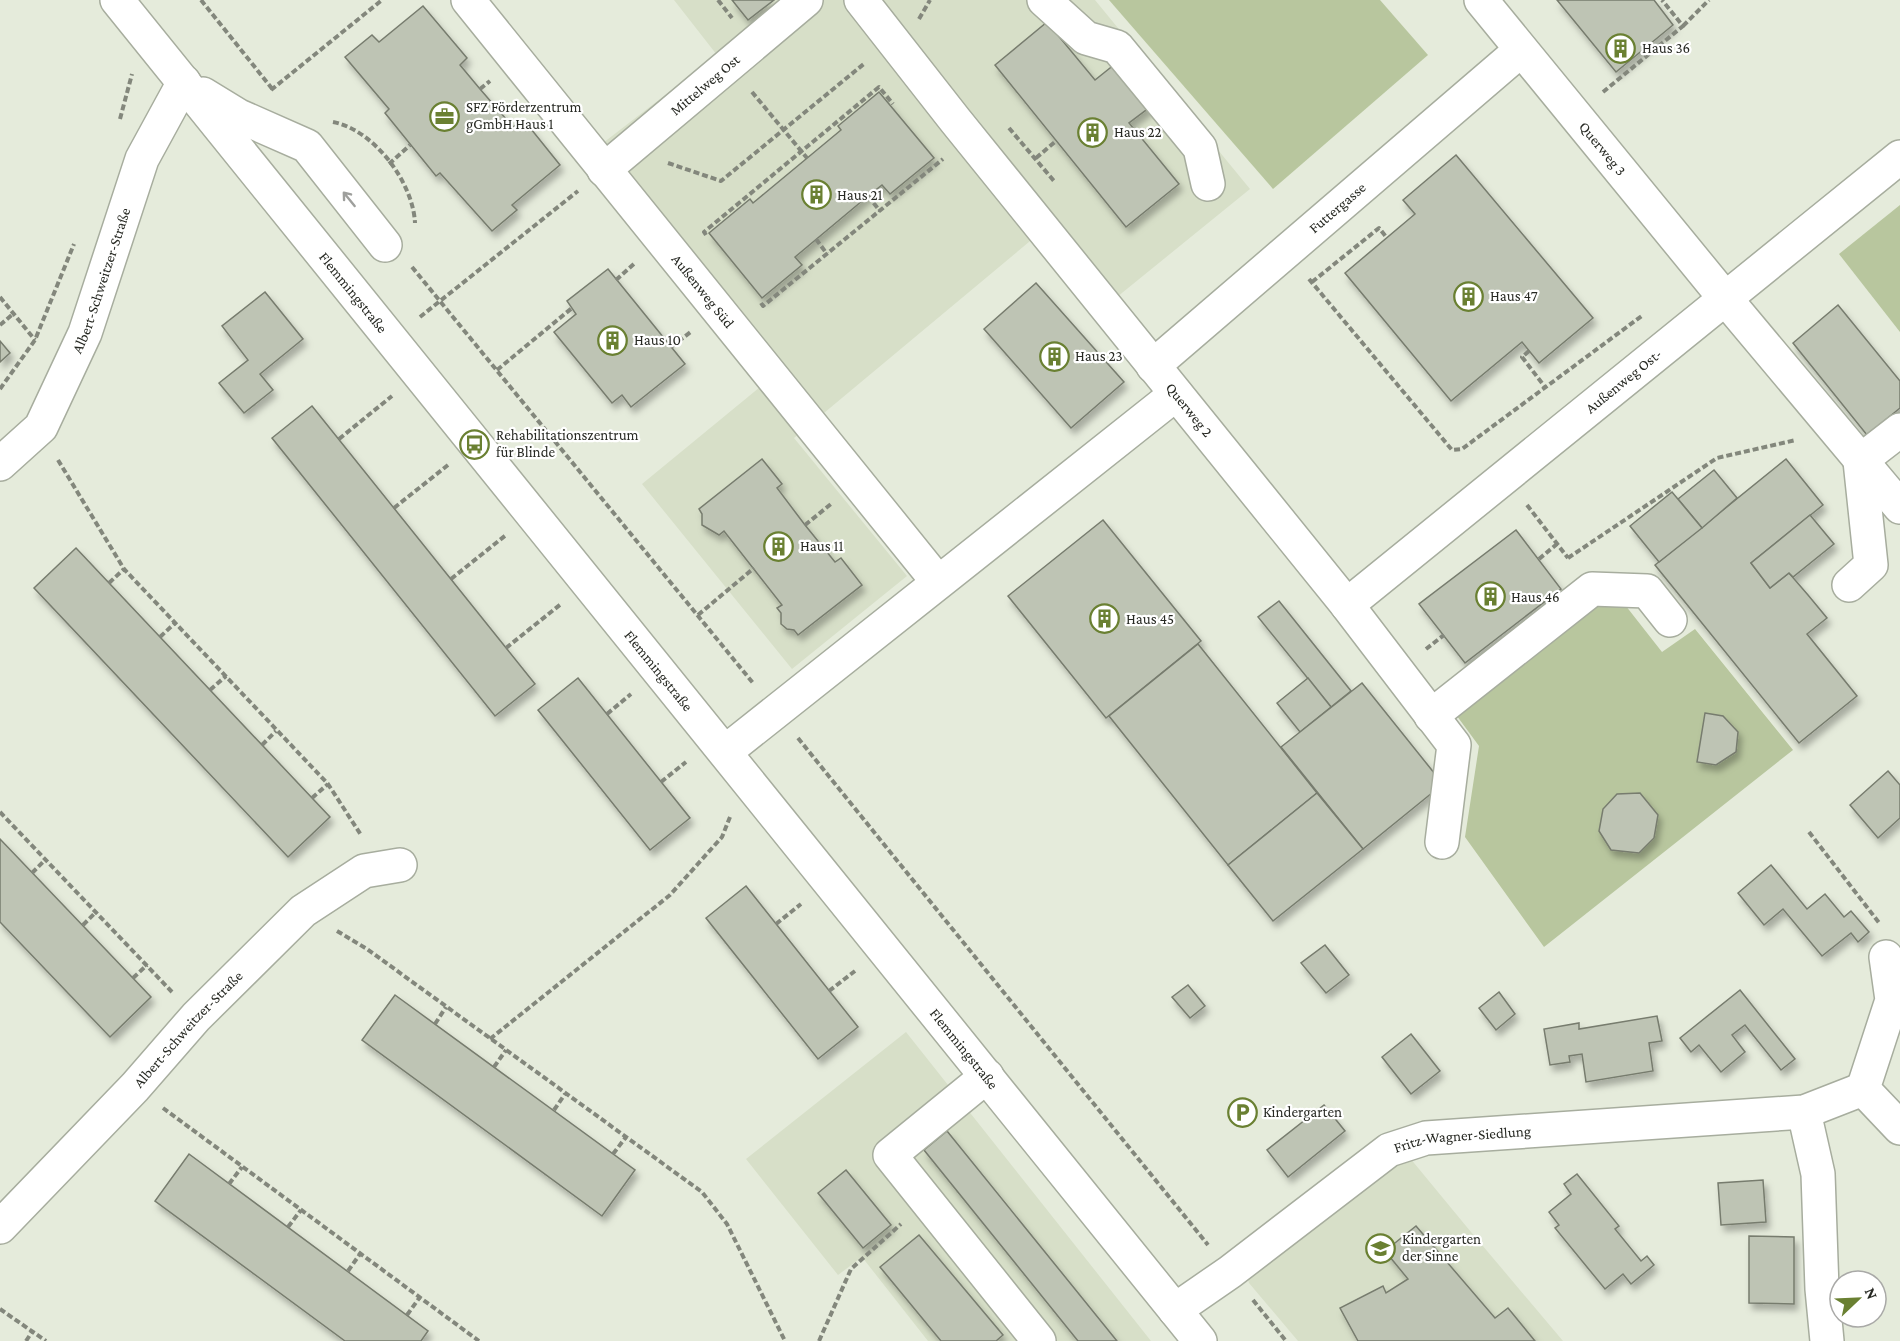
<svg xmlns="http://www.w3.org/2000/svg" width="1900" height="1341" viewBox="0 0 1900 1341" font-family="'Crimson Pro',serif">
	<style>
		.built { fill: #d7dfc8 }
		.green { fill: #b8c69e }
		.building { fill: #bec4b4; stroke: #777c6e; stroke-width: 1.5; filter: url(#shadow) }
		.lines { fill: none; stroke-linecap: round; stroke-linejoin: round }
		.minor-casing { stroke: #a7ad9e; stroke-width: 36 }
		.path { stroke: #83877c; stroke-width: 4; stroke-dasharray: 6 3; stroke-linecap: butt }
		.minor { stroke: #fff; stroke-width: 33 }
		.oneway { stroke: #9e9f9c }
		.labels { text-anchor: middle; stroke-width: 4.5; stroke-linejoin: round; paint-order: stroke }
		.poi-label { font-size: 15px; fill: #272923; stroke: #fff; text-anchor: start }
		.street-label { font-size: 15px; fill: #272923; stroke: #fff }
	</style>
	<defs>
		<filter id="shadow"><feDropShadow dx="3.5" dy="6" stdDeviation="3" flood-color="#0004"/></filter>
	</defs>
	<rect width="100%" height="100%" fill="#e5ebdb"/>
	<g class="built">
		<polygon points="674,0 1095,0 1250,189 1117,297 1053,222 794,438 907,576 792,669 642,484 782,369 603,143 717,55"/>
		<polygon points="906,1032 1151,1341 928,1341 862,1257 838,1275 746,1159"/>
		<polygon points="1405,1152 1466,1226 1563,1341 1298,1341 1249,1283 1246,1271"/>
	</g>
	<g class="green">
		<polygon points="1109,0 1380,0 1428,55 1273,189"/>
		<polygon points="1900,205 1900,332 1839,254"/>
		<polygon points="1622,601 1662,652 1695,629 1793,750 1544,947 1465,837 1479,746 1454,712 1587,603"/>
	</g>
	<g class="building">
		<polygon points="732,0 774,0 748,20"/>
		<polygon points="1557,0 1654,0 1673,25 1616,72"/>
		<polygon points="423,6 467,58 460,65 480,89 513,127 523,119 560,165 512,205 517,210 492,231 440,173 436,176 385,113 389,109 345,57 372,35 379,42"/>
		<polygon points="1047,22 1095,80 1115,64 1150,107 1129,123 1179,184 1126,227 995,65"/>
		<polygon points="879,92 934,158 890,194 882,185 868,196 795,257 802,265 762,298 709,233 750,199 753,203 841,130 838,126"/>
		<polygon points="1456,155 1593,318 1539,363 1522,342 1451,401 1345,273 1415,214 1403,200"/>
		<polygon points="608,269 685,364 631,407 622,395 612,403 554,332 576,314 567,301"/>
		<polygon points="1036,283 1124,382 1071,428 984,329"/>
		<polygon points="265,292 303,339 260,374 273,390 244,413 219,383 248,360 222,326"/>
		<polygon points="1838,305 1900,381 1900,408 1867,435 1793,343"/>
		<polygon points="0,341 10,353 0,362"/>
		<polygon points="312,406 535,684 495,716 272,438"/>
		<polygon points="762,459 782,484 777,488 805,525 835,562 841,558 862,585 798,635 794,630 787,629 781,624 781,613 777,608 782,605 724,531 719,535 702,525 702,514 699,509"/>
		<polygon points="1786,459 1823,505 1751,563 1770,588 1789,573 1808,595 1827,618 1807,634 1857,696 1799,743 1655,565"/>
		<polygon points="1714,470 1737,498 1702,528 1678,499"/>
		<polygon points="1672,492 1702,528 1659,562 1630,526"/>
		<polygon points="1810,515 1834,544 1793,577 1789,573 1770,588 1751,563"/>
		<polygon points="1103,520 1201,641 1106,718 1008,596"/>
		<polygon points="1516,530 1561,589 1465,663 1419,604"/>
		<polygon points="76,548 330,817 288,857 34,588"/>
		<polygon points="1279,601 1351,691 1331,707 1258,617"/>
		<polygon points="1198,644 1317,793 1228,865 1109,716"/>
		<polygon points="578,678 690,818 650,850 538,710"/>
		<polygon points="1308,678 1331,707 1300,732 1277,703"/>
		<polygon points="1362,683 1443,784 1363,849 1281,747"/>
		<polygon points="1705,713 1723,716 1738,732 1736,752 1716,765 1697,762"/>
		<polygon points="1888,771 1900,785 1900,818 1878,838 1850,805"/>
		<polygon points="1317,793 1363,849 1273,921 1228,865"/>
		<polygon points="1640,793 1658,815 1654,838 1639,853 1611,850 1599,831 1603,809 1617,794"/>
		<polygon points="0,839 151,997 110,1037 0,922"/>
		<polygon points="1771,865 1807,909 1825,894 1844,917 1851,911 1869,932 1858,942 1851,933 1822,956 1783,909 1764,925 1738,893"/>
		<polygon points="746,886 858,1027 818,1059 706,918"/>
		<polygon points="1325,945 1349,975 1326,993 1301,963"/>
		<polygon points="1188,985 1205,1006 1190,1018 1172,997"/>
		<polygon points="1740,990 1795,1059 1781,1070 1745,1025 1732,1035 1745,1052 1721,1072 1699,1045 1691,1052 1680,1038"/>
		<polygon points="1499,992 1515,1014 1496,1030 1479,1008"/>
		<polygon points="395,995 635,1170 602,1216 362,1040"/>
		<polygon points="1657,1016 1662,1041 1649,1043 1653,1071 1586,1082 1582,1054 1569,1056 1570,1062 1550,1065 1544,1029 1579,1023 1579,1029"/>
		<polygon points="1411,1034 1440,1071 1411,1094 1382,1057"/>
		<polygon points="1324,1105 1345,1131 1288,1177 1267,1150"/>
		<polygon points="947,1131 1117,1341 1078,1341 924,1150"/>
		<polygon points="189,1154 428,1331 421,1341 345,1341 155,1201"/>
		<polygon points="846,1170 891,1225 863,1248 818,1193"/>
		<polygon points="1577,1174 1619,1226 1615,1229 1641,1261 1647,1256 1654,1265 1631,1284 1623,1274 1605,1289 1555,1228 1559,1225 1549,1212 1571,1194 1564,1184"/>
		<polygon points="1763,1180 1766,1222 1721,1225 1718,1183"/>
		<polygon points="1416,1226 1495,1318 1508,1308 1535,1341 1358,1341 1340,1308 1383,1286 1386,1293 1408,1279 1385,1251"/>
		<polygon points="919,1235 1003,1335 996,1341 941,1341 880,1267"/>
		<polygon points="1749,1236 1794,1237 1794,1304 1749,1303"/>
	</g>
	<g class="lines">
		<defs>
			<g id="minor">
				<path id="s1" d="M117 0 1200 1341"/>
				<path id="s2" d="M468 0 938 582"/>
				<path id="s3" d="M861 0 955 120 1347 605 1454 745 1442 842"/>
				<polyline points="1044,0 1086,38 1117,47 1200,148 1208,184"/>
				<path id="s4" d="M1481 0 1724 297 1900 507"/>
				<polyline points="203,94 239,116 307,146 385,245"/>
				<path id="s5" d="M604 170 806 0"/>
				<path id="s6" d="M1153 366 1521 50"/>
				<path id="s7" d="M0 464 41 427 85 333 142 159 184 82"/>
				<polyline points="1849,585 1871,565 1860,461 1900,430"/>
				<path id="s8" d="M1347 605 1900 157"/>
				<polyline points="1431,716 1592,589 1647,591 1670,620"/>
				<polyline points="725,752 1176,394"/>
				<polyline points="1886,957 1892,1000 1863,1089 1900,1128"/>
				<polyline points="987,1076 890,1155 1039,1341"/>
				<polyline points="1804,1112 1818,1174 1822,1289 1827,1341"/>
				<path id="s9" d="M0 1227 135 1087 196 1017 303 911 364 871 400 865"/>
				<path id="s10" d="M1175 1310 1230 1272 1389 1150 1426 1138 1804 1112 1863 1089"/>
			</g>
		</defs>
		<use href="#minor" class="minor-casing"/>
		<g class="path">
			<polyline points="201,0 274,91"/>
			<polyline points="718,0 732,18"/>
			<polyline points="919,19 930,0"/>
			<polyline points="1683,26 1709,0"/>
			<polyline points="480,89 490,81"/>
			<polyline points="271,90 382,0"/>
			<polyline points="752,92 807,158"/>
			<polyline points="1603,92 1683,26 1662,0"/>
			<polyline points="120,119 132,74"/>
			<path d="M333 122C374 130 413 182 415 223"/>
			<polyline points="1009,128 1054,181"/>
			<polyline points="1036,158 1056,141"/>
			<polyline points="668,163 721,181 865,63"/>
			<polyline points="389,164 410,145"/>
			<polyline points="868,196 880,211"/>
			<polyline points="706,235 704,232 879,87 893,104"/>
			<polyline points="816,239 827,254"/>
			<polyline points="412,267 753,683"/>
			<polyline points="1309,279 1452,450 1462,449 1643,315"/>
			<polyline points="616,280 636,262"/>
			<polyline points="1312,282 1379,228 1387,238"/>
			<polyline points="0,297 35,340"/>
			<polyline points="761,303 763,306 943,159"/>
			<polyline points="420,317 578,191"/>
			<polyline points="0,325 13,314"/>
			<polyline points="671,347 692,331"/>
			<polyline points="1529,351 1522,357 1545,387"/>
			<polyline points="497,370 572,308"/>
			<polyline points="0,389 35,340 74,244"/>
			<polyline points="339,439 392,396"/>
			<polyline points="58,460 124,569 328,784 361,835"/>
			<polyline points="1527,505 1568,558"/>
			<polyline points="394,508 448,465"/>
			<polyline points="805,525 831,504"/>
			<polyline points="1568,558 1717,458 1796,440"/>
			<polyline points="1539,559 1557,544"/>
			<polyline points="451,579 506,535"/>
			<polyline points="109,583 124,569"/>
			<polyline points="698,615 754,568"/>
			<polyline points="160,637 175,623"/>
			<polyline points="506,648 561,604"/>
			<polyline points="1426,649 1444,635"/>
			<polyline points="210,690 226,676"/>
			<polyline points="607,714 631,694"/>
			<polyline points="798,738 1208,1245"/>
			<polyline points="262,745 276,731"/>
			<polyline points="661,782 686,762"/>
			<polyline points="312,798 328,784"/>
			<polyline points="0,812 172,992"/>
			<polyline points="1809,832 1880,924"/>
			<polyline points="32,873 45,860"/>
			<polyline points="776,924 801,904"/>
			<polyline points="83,925 96,912"/>
			<polyline points="337,931 367,949 702,1192 727,1224 785,1341"/>
			<polyline points="133,978 147,965"/>
			<polyline points="829,991 855,971"/>
			<polyline points="435,1024 446,1007"/>
			<polyline points="490,1039 670,895 722,837 730,817"/>
			<polyline points="494,1067 506,1050"/>
			<polyline points="163,1108 479,1341"/>
			<polyline points="554,1110 565,1094"/>
			<polyline points="613,1154 626,1137"/>
			<polyline points="229,1184 242,1167"/>
			<polyline points="288,1227 301,1210"/>
			<polyline points="348,1271 360,1254"/>
			<polyline points="1253,1300 1286,1341"/>
			<polyline points="0,1309 46,1341"/>
			<polyline points="407,1315 420,1297"/>
			<polyline points="26,1341 32,1332"/>
			<polyline points="819,1341 851,1269 901,1224"/>
		</g>
		<use href="#minor" class="minor"/>
	</g>
	<defs><path id="oneway-shaft" d="M-6 0H5M1.5-3L5.5 0L1.5 3" fill="none" stroke-width="1.6" stroke-linecap="round" stroke-linejoin="round" transform="scale(1.5)"/></defs>
	<use class="oneway" href="#oneway-shaft" transform="translate(349 199) rotate(-129)"/>
	<defs>
		<symbol id="building-ring" viewBox="-11 -11 22 22"><circle r="9.5" fill="#fff" stroke="#6a8032" stroke-width="1.5"/><path d="M-4-6H4V6H1V3H-1V6H-4ZM-2.5-4.3h1.7v1.8h-1.7ZM.8-4.3h1.7v1.8H.8ZM-2.5-1h1.7V.8h-1.7ZM.8-1h1.7V.8H.8Z" fill="#6a8032"/></symbol>
		<symbol id="office-ring" viewBox="-11 -11 22 22"><circle r="9.5" fill="#fff" stroke="#6a8032" stroke-width="1.5"/><path d="M-6-3h4V-5.5h4V-3h4V5H-6ZM-1-4.5V-3h2v-1.5ZM-6 0V1H6V0Z" fill="#6a8032"/></symbol>
		<symbol id="bus-ring" viewBox="-11 -11 22 22"><circle r="9.5" fill="#fff" stroke="#6a8032" stroke-width="1.5"/><path d="M-5-6H5V4H4V6H2V4H-2V6H-4V4H-5ZM-3.5-4V0h7V-4ZM-3.5 1.2v1.5H-2V1.2ZM2 1.2v1.5H3.5V1.2Z" fill="#6a8032"/></symbol>
		<symbol id="parking-ring" viewBox="-11 -11 22 22"><circle r="9.5" fill="#fff" stroke="#6a8032" stroke-width="1.5"/><path d="M-3.5-5.5H1a3.5 3.5 0 0 1 0 7H-1V5.5H-3.5ZM-1-3.4V-.6H.8a1.4 1.4 0 0 0 0-2.8Z" fill="#6a8032"/></symbol>
		<symbol id="school-ring" viewBox="-11 -11 22 22"><circle r="9.5" fill="#fff" stroke="#6a8032" stroke-width="1.5"/><path d="M0-5L7-2L0 1L-7-2ZM-4 1L0 2.5L4 1V4Q0 6-4 4Z" fill="#6a8032"/></symbol>
	</defs>
	<g fill-rule="evenodd">
		<use href="#building-ring" x="1604" y="32" width="33" height="33"/>
		<use href="#office-ring" x="428" y="100" width="33" height="33"/>
		<use href="#building-ring" x="1076" y="116" width="33" height="33"/>
		<use href="#building-ring" x="800" y="178" width="33" height="33"/>
		<use href="#building-ring" x="1452" y="280" width="33" height="33"/>
		<use href="#building-ring" x="596" y="324" width="33" height="33"/>
		<use href="#building-ring" x="1038" y="340" width="33" height="33"/>
		<use href="#bus-ring" x="458" y="428" width="33" height="33"/>
		<use href="#building-ring" x="762" y="530" width="33" height="33"/>
		<use href="#building-ring" x="1474" y="580" width="33" height="33"/>
		<use href="#building-ring" x="1088" y="602" width="33" height="33"/>
		<use href="#parking-ring" x="1226" y="1096" width="33" height="33"/>
		<use href="#school-ring" x="1364" y="1232" width="33" height="33"/>
	</g>
	<g class="labels">
		<g class="poi-label">
			<text x="1642" y="53">Haus 36</text>
			<text x="466" y="112">SFZ Förderzentrum<tspan x="466" dy="17">gGmbH Haus 1</tspan></text>
			<text x="1114" y="137">Haus 22</text>
			<text x="837" y="200">Haus 21</text>
			<text x="1490" y="301">Haus 47</text>
			<text x="634" y="345">Haus 10</text>
			<text x="1075" y="361">Haus 23</text>
			<text x="496" y="440">Rehabilitationszentrum<tspan x="496" dy="17">für Blinde</tspan></text>
			<text x="800" y="551">Haus 11</text>
			<text x="1511" y="602">Haus 46</text>
			<text x="1126" y="624">Haus 45</text>
			<text x="1263" y="1117">Kindergarten</text>
			<text x="1402" y="1244">Kindergarten<tspan x="1402" dy="17">der Sinne</tspan></text>
		</g>
		<g class="street-label">
			<text dy="5" stroke="none"><textPath href="#s5" startOffset="132">Mittelweg Ost</textPath></text>
			<text dy="5" stroke="none"><textPath href="#s4" startOffset="192">Querweg 3</textPath></text>
			<text dy="5" stroke="none"><textPath href="#s6" startOffset="243">Futtergasse</textPath></text>
			<text dy="5" stroke="none"><textPath href="#s7" startOffset="214">Albert-Schweitzer-Straße</textPath></text>
			<text dy="5" stroke="none"><textPath href="#s2" startOffset="374">Außenweg Süd</textPath></text>
			<text dy="5" stroke="none"><textPath href="#s1" startOffset="376">Flemmingstraße</textPath></text>
			<text dy="5" stroke="none"><textPath href="#s8" startOffset="356">Außenweg Ost-</textPath></text>
			<text dy="5" stroke="none"><textPath href="#s3" startOffset="525">Querweg 2</textPath></text>
			<text dy="5" stroke="none"><textPath href="#s1" startOffset="862">Flemmingstraße</textPath></text>
			<text dy="5" stroke="none"><textPath href="#s9" startOffset="273">Albert-Schweitzer-Straße</textPath></text>
			<text dy="5" stroke="none"><textPath href="#s1" startOffset="1348">Flemmingstraße</textPath></text>
			<text dy="5" stroke="none"><textPath href="#s10" startOffset="342">Fritz-Wagner-Siedlung</textPath></text>
		</g>
	</g>
	<g transform="translate(1858 1299) rotate(67)"><circle r="28" fill="#ffffff" stroke="#a9a9a7" stroke-width="1.5"/>
	<path d="M0-4.5L10 22L0 15L-10 22Z" fill="#6a8032"/>
	<text y="-9" font-size="16" font-weight="bold" text-anchor="middle" fill="#272923">N</text>
	</g>
</svg>
